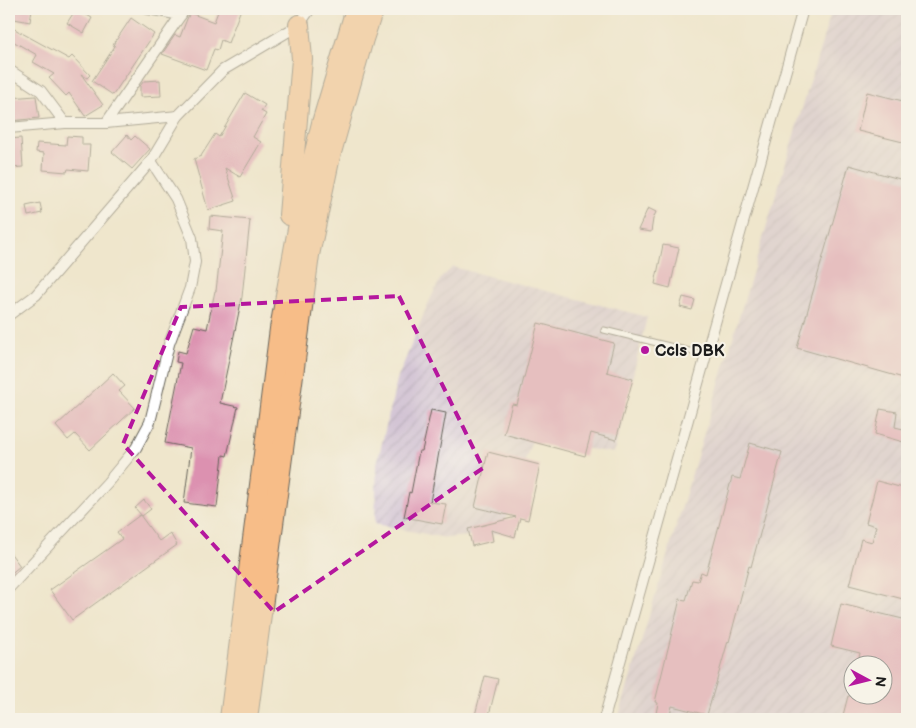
<svg xmlns="http://www.w3.org/2000/svg" width="916" height="728" viewBox="0 0 916 728" font-family="'Balsamiq Sans',sans-serif">
	<style>
		.industrial { fill: url(#industrial-furrows); fill-rule: evenodd }
		.building { fill: #dc91b0 }
		.lines { fill: none; stroke-linecap: round; stroke-linejoin: round }
		.lane-casing { stroke: #66635a; stroke-width: 7 }
		.street-casing { stroke: #66635a; stroke-width: 12 }
		.highway-casing { stroke: #66635a; stroke-width: 22 }
		.lane { stroke: #fff; stroke-width: 5 }
		.street { stroke: #fff; stroke-width: 10 }
		.highway { stroke: #f7bd88; stroke-width: 20 }
		.marked { fill: none; stroke: #b5179e; stroke-width: 4; stroke-dasharray: 10 6; stroke-linejoin: round }
		.poi-dot { fill: #b5179e; stroke: #f7f3e8; stroke-width: 2 }
		.labels { text-anchor: middle; stroke-width: 4; stroke-linejoin: round; paint-order: stroke }
		.poi-label { font-size: 16px; font-weight: bold; fill: #1c1c1c; stroke: #f7f3e8; text-anchor: start }
	</style>
	<defs>
		<pattern id="industrial-furrows" width="10" height="10" patternUnits="userSpaceOnUse" patternTransform="scale(1.25)"><rect width="10" height="10" fill="#cebed2"/><path d="M-1 1l2-2M0 10L10 0M9 11l2-2" fill="none" stroke="#b0a3b4"/></pattern>
	</defs>
	<rect width="100%" height="100%" fill="#f7f3e8"/>
	<filter id="ink" filterUnits="userSpaceOnUse"><feTurbulence type="fractalNoise" baseFrequency=".02" numOctaves="2"/><feDisplacementMap in="SourceGraphic" scale="10" xChannelSelector="R" yChannelSelector="G"/><feConvolveMatrix kernelMatrix="1 2 1 2 8 2 1 2 1" color-interpolation-filters="sRGB"/></filter>
	<filter id="wash" filterUnits="userSpaceOnUse"><feTurbulence type="fractalNoise" baseFrequency=".0096" numOctaves="4" result="noise"/><feDisplacementMap in="SourceGraphic" scale="20" xChannelSelector="R" yChannelSelector="G"/><feGaussianBlur stdDeviation="1.12" result="paint"/><feColorMatrix in="noise" values="0 0 0 0 0 0 0 0 0 0 0 0 0 0 0 0 0 1.4 0 .05"/><feComposite in="paint" operator="in"/></filter>
	<g filter="url(#wash)">
		<rect width="100%" height="100%" fill="#efe6cc"/>
		<g class="industrial">
			<path d="M832 9H907V719H618ZM854 666H884V696H854Z"/>
			<polygon points="453,267 647,317 614,453 532,440 501,533 446,538 375,524 377,464 397,380 427,306 441,278"/>
		</g>
		<g id="blocks">
			<g class="building">
				<polygon points="9,9 32,9 30,22 9,18"/>
				<polygon points="76,9 92,18 84,33 67,23"/>
				<polygon points="219,9 241,9 228,43 221,40 218,50 214,49 206,70 162,54 175,35 180,37 187,19 190,13 214,22"/>
				<polygon points="131,18 154,34 113,95 92,81 115,46 113,45"/>
				<polygon points="9,26 69,59 72,56 90,75 87,78 81,74 103,105 85,116 69,93 66,96 49,78 54,74 33,62 37,55 9,39"/>
				<polygon points="160,80 161,96 140,97 140,86 144,81"/>
				<polygon points="867,92 907,102 907,143 858,131"/>
				<polygon points="245,93 265,105 261,111 266,114 253,137 261,142 240,177 225,168 236,201 208,210 194,159 201,156 215,134 219,137"/>
				<polygon points="36,96 39,118 11,121 9,98"/>
				<polygon points="127,135 131,140 135,136 150,149 132,169 112,152"/>
				<polygon points="67,136 82,137 82,145 90,145 88,171 68,169 67,172 43,170 44,153 36,152 37,143 66,145"/>
				<polygon points="21,138 23,167 9,168 9,139"/>
				<polygon points="849,165 907,181 907,379 797,348"/>
				<polygon points="40,203 42,213 28,216 26,206"/>
				<polygon points="648,208 656,212 653,219 651,232 638,230"/>
				<polygon points="210,216 250,220 242,297 220,403 238,407 227,456 223,455 217,507 184,503 191,448 165,443 181,363 176,362 178,351 186,353 194,326 207,329 215,291 216,291 223,231 209,229"/>
				<polygon points="663,245 679,248 670,288 655,284"/>
				<polygon points="683,297 695,300 692,310 680,307"/>
				<polygon points="538,323 614,343 607,372 633,379 616,440 591,433 585,456 504,434 512,404 517,405"/>
				<polygon points="113,373 125,386 119,391 135,408 90,450 75,434 68,440 56,426"/>
				<polygon points="880,409 897,412 895,427 907,430 907,443 875,434"/>
				<polygon points="431,410 446,413 430,502 446,504 442,524 404,517 409,492 411,493 419,451 422,451"/>
				<polygon points="750,443 782,452 751,567 749,566 729,642 728,641 707,715 672,706 669,719 655,719 658,703 655,702 680,599 686,600 692,580 698,581 701,572 706,574 732,477 740,479"/>
				<polygon points="488,452 540,465 528,520 520,518 515,537 491,530 493,541 472,546 468,529 516,517 475,507"/>
				<polygon points="877,481 907,489 907,600 849,585 861,539 872,542 876,526 866,523"/>
				<polygon points="144,500 151,509 142,516 135,508"/>
				<polygon points="140,515 159,541 170,533 177,545 72,620 50,590 122,539 117,532"/>
				<polygon points="9,551 20,566 9,575"/>
				<polygon points="841,604 907,620 907,719 842,719 848,696 884,696 884,666 857,666 860,653 831,646"/>
				<polygon points="485,676 498,679 488,719 474,719"/>
			</g>
		</g>
	</g>
	<g filter="url(#ink)">
		<use href="#blocks" fill-opacity="0" stroke="#66635a" stroke-width="1"/>
		<g class="lines">
			<defs>
				<polyline id="lane" points="604,330 706,355"/>
				<g id="street">
					<polyline points="148,9 181,15"/>
					<polyline points="9,70 41,91 65,123"/>
					<polyline points="106,123 185,9"/>
					<polyline points="9,128 65,123 106,123 178,116"/>
					<polyline points="9,315 36,295 151,161 178,116 223,70 299,25 310,9"/>
					<polyline points="9,588 107,483 136,448 150,422 169,344 190,288 195,262 192,238 176,199 151,161"/>
					<polyline points="604,719 803,9"/>
				</g>
				<g id="highway">
					<polyline points="289,215 302,59 299,25"/>
					<polyline points="230,719 280,329 303,201 322,123 356,9"/>
					<polyline points="247,719 309,255 330,156 363,39 373,9"/>
				</g>
			</defs>
			<use href="#lane" class="lane-casing"/>
			<use href="#street" class="street-casing"/>
			<use href="#highway" class="highway-casing"/>
			<use href="#lane" class="lane"/>
			<use href="#street" class="street"/>
			<use href="#highway" class="highway"/>
		</g>
	</g>
	<path d="M0 0H916V728H0ZM399 296 483 468 274 612 123 444 181 307Z" fill="#efe6cc" fill-opacity=".55" fill-rule="evenodd"/>
	<path class="marked" d="M399 296 483 468 274 612 123 444 181 307Z"/>
	<circle class="poi-dot" cx="645" cy="350" r="5"/>
	<g class="labels">
		<g class="poi-label">
			<text x="655" y="356">Ccls DBK</text>
		</g>
	</g>
	<rect width="916" height="728" fill="none" stroke="#f7f3e8" stroke-width="30"/>
	<g transform="translate(868 680) rotate(97)"><circle r="24" fill="#f7f3e8" stroke="#9f9d96"/>
	<path d="M0-4L9 19L0 12L-9 19Z" fill="#b5179e"/>
	<text y="-8" font-size="14" font-weight="bold" text-anchor="middle" fill="#1c1c1c">N</text>
	</g>
</svg>
